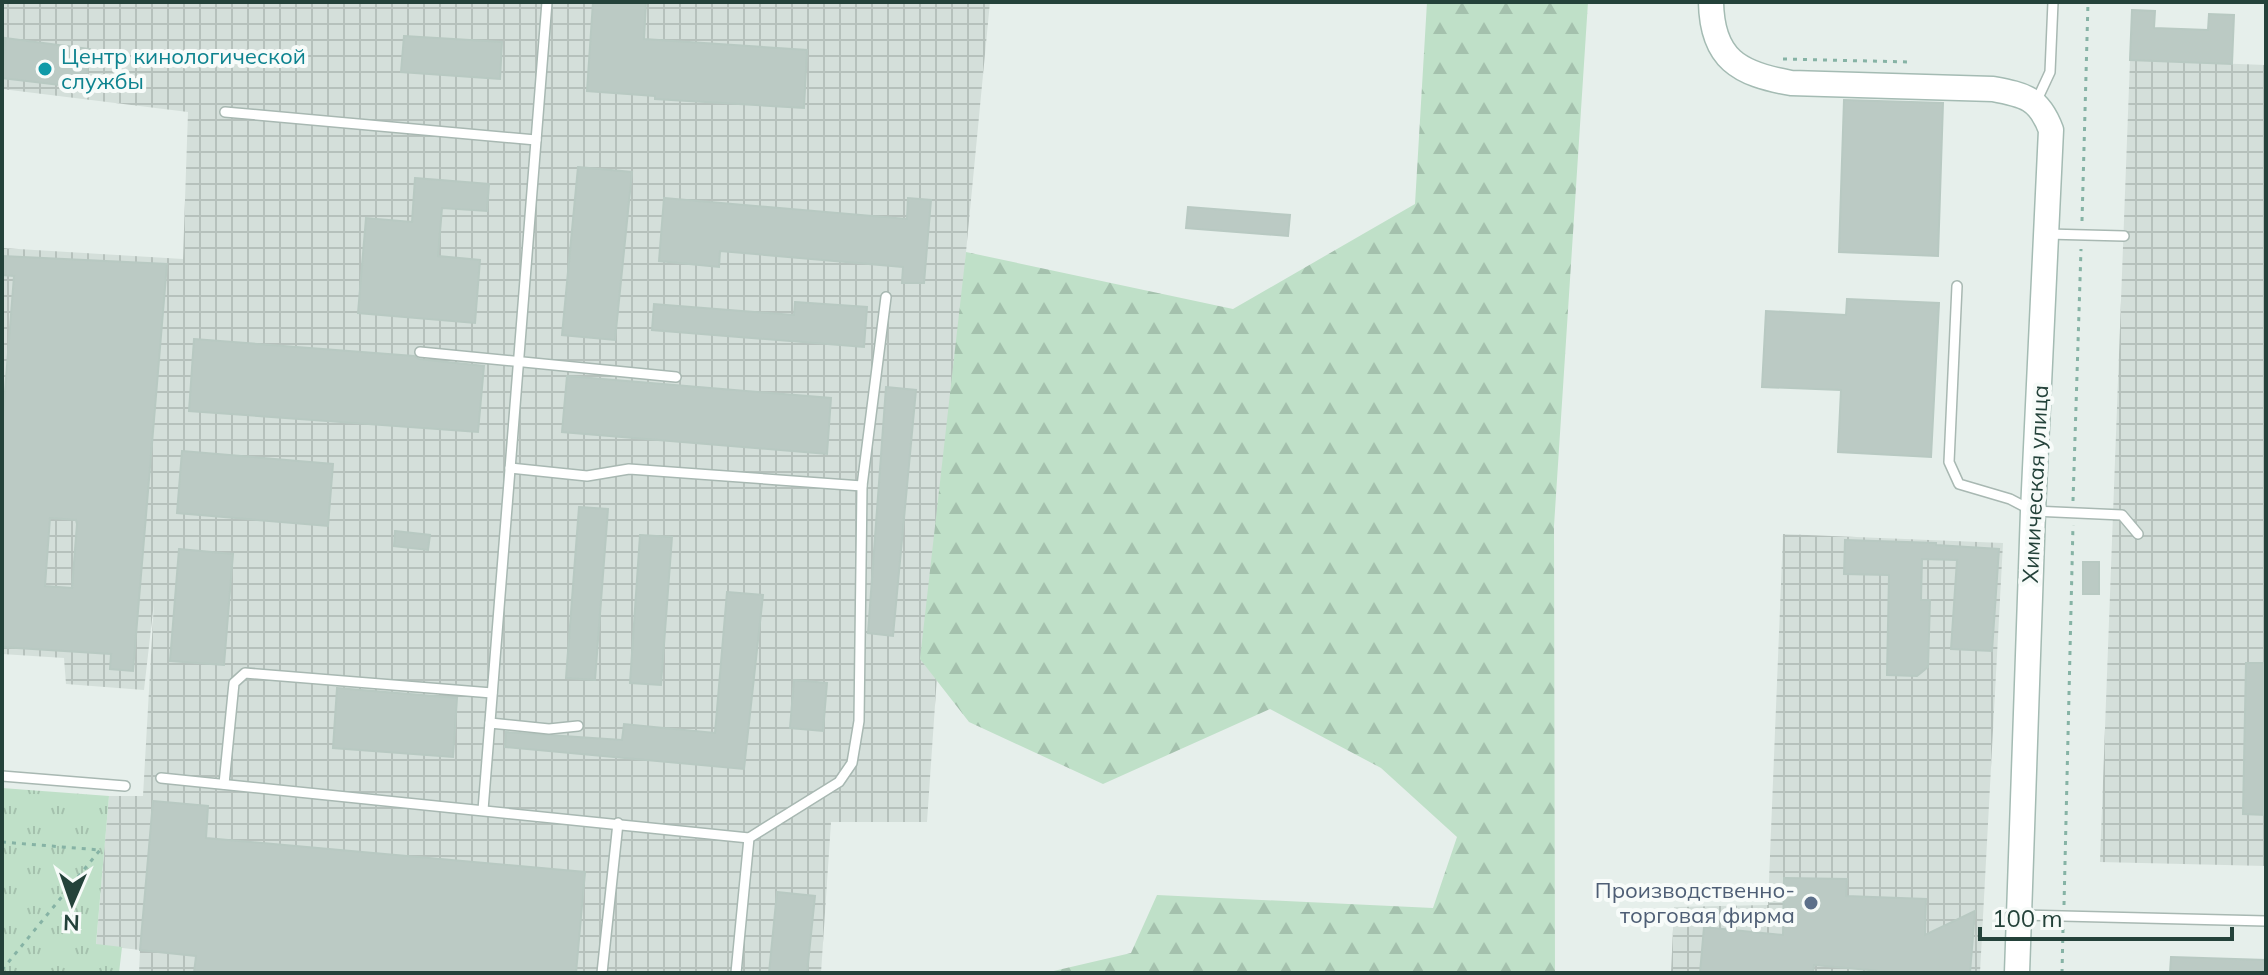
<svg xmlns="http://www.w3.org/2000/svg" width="2268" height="975" viewBox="0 0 2268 975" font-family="Mulish,sans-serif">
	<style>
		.industrial { fill: url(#industrial-grid) }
		.forest { fill: url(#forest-firs) }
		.park { fill: url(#park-tufts) }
		.building { fill: #bbcac4; stroke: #b8c9c2; stroke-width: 2; fill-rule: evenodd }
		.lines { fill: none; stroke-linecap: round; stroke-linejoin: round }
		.lane-casing { stroke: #a8b8b2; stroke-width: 12 }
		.secondary-casing { stroke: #a4bbb3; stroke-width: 27 }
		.path { stroke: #86b3a5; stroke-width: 3; stroke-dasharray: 4 6; stroke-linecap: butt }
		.lane { stroke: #fff; stroke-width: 9 }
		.secondary { stroke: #fff; stroke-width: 24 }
		.culture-dot { fill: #0f9aa8; stroke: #f7fbf9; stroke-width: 3 }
		.service-dot { fill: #5c6f8a; stroke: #f7fbf9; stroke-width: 3 }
		.labels { text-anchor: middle; stroke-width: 8; stroke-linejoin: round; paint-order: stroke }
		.culture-label { font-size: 22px; fill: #0d838f; stroke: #f7fbf9; text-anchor: start }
		.street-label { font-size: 22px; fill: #24423a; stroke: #f7fbf9 }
		.service-label { font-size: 22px; fill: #4e5e75; stroke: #f7fbf9; text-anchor: end }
	</style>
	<defs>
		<pattern id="industrial-grid" width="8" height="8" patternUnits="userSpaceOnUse" patternTransform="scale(2)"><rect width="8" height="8" fill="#d4dfda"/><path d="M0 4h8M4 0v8" fill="none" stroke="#b6c1bc"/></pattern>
		<pattern id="forest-firs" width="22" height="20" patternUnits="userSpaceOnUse" patternTransform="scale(2)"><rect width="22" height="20" fill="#bfe0c8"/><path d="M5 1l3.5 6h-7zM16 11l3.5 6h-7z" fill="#a4c1ad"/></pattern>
		<pattern id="park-tufts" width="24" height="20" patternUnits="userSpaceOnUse" patternTransform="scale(2)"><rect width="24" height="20" fill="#bfe0c8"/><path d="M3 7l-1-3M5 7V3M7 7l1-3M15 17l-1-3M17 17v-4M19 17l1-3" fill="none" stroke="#a4c1ad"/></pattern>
	</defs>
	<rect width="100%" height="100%" fill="#e6efeb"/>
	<g class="industrial">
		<polygon points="2,2 990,2 966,252 927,822 831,822 821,973 139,973 140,950 96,945 109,796 143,796 154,602 144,690 66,684 64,658 2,654 2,248 183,259 188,112 2,89"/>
		<polygon points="2130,60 2266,65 2266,866 2100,862"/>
		<polygon points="1783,534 2003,543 1980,973 1671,973 1674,907 1768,905"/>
	</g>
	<polygon class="forest" points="1427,2 1588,2 1554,526 1555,973 1045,973 1131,953 1157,895 1433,908 1457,837 1381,768 1270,709 1103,784 969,722 920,659 966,252 1233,309 1415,204"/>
	<polygon class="park" points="2,788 109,796 96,944 122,947 119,973 2,973"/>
	<g class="building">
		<polygon points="593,2 646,2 644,39 807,50 804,108 655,99 655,96 587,91"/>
		<polygon points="2132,10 2155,11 2154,28 2208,30 2209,14 2234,15 2232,64 2130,60"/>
		<polygon points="404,36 502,42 500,79 401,72"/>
		<polygon points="5,38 90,49 85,88 2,78"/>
		<polygon points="1844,100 1943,103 1938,256 1839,252"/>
		<polygon points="578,167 632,172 615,340 562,335"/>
		<polygon points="415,178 489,184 487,211 442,208 438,256 480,260 475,323 358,313 366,218 412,222"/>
		<polygon points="664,198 907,219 908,198 931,200 924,283 902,283 903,267 720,251 719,267 659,261"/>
		<polygon points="1188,207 1290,215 1288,236 1186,228"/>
		<path d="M2 256 167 264 133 671 110 669 111 654 2 647V430L14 276 2 275ZM50 518 76 520 77 524 72 588 45 586Z"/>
		<polygon points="1847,299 1939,303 1931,457 1838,452 1841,390 1762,387 1766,311 1846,315"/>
		<polygon points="795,302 867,307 864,347 652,330 654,304 794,315"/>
		<polygon points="194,339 414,356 419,359 484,366 478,432 189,411"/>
		<polygon points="567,376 831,398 827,454 562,432"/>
		<polygon points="886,387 916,390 893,636 868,633"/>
		<polygon points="182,451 333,464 328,526 177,513"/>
		<polygon points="579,507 608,509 595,680 566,678"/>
		<polygon points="395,531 430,535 428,550 394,546"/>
		<polygon points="640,535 672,537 661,685 630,683"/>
		<polygon points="1845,540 1936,543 1936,545 1999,549 1992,651 1951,649 1957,560 1922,559 1921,600 1930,600 1928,667 1917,676 1887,675 1889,575 1844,574"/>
		<polygon points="179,549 233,554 224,665 170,661"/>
		<rect x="2083" y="562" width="16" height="32"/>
		<polygon points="727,592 763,595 744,769 505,747 506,732 622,740 624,724 715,733"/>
		<polygon points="2246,663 2266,663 2266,815 2243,814"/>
		<polygon points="794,680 827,683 823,731 790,728"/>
		<polygon points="337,688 457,698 453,757 333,748"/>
		<polygon points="153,801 208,806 206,838 585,872 576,973 194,973 196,956 140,950"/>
		<polygon points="1784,878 1847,879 1846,896 1926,899 1925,935 1975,911 1970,973 1902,973 1814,965 1813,973 1700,973 1704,927 1783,935"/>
		<polygon points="777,892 815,896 807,973 769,973"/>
		<polygon points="2171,957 2266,960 2266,973 2170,973"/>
	</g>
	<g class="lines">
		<defs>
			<g id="lane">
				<polyline points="2036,102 2050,72 2053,2"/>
				<polyline points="225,112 536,140"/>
				<polyline points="2047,234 2124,236"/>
				<polyline points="1957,286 1949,462 1959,484 2010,499 2033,511 2122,515 2138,534"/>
				<polyline points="420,352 676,377"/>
				<polyline points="510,468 587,476 629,469 862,486"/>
				<polyline points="490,723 549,729 578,726"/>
				<polyline points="2,776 125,786"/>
				<polyline points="161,778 749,838"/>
				<polyline points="224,784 234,683 245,673 492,693"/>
				<polyline points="483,810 547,2"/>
				<polyline points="2021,915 2266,921"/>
				<polyline points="602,973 618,823"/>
				<polyline points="736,973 749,838 839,782 852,763 859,721 862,486 886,297"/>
			</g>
			<path id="secondary" d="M1711 2C1712 59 1739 74 1791 83L1993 89C2025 95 2039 98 2051 130L2033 511 2017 973"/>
		</defs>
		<use href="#lane" class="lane-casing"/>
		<use href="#secondary" class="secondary-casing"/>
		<g class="path">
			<polyline points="1783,59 1911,62"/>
			<polyline points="2082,221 2088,2"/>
			<polyline points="2073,501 2081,249"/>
			<polyline points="2,842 100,850"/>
			<polyline points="2064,905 2073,525"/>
			<polyline points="2,970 100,850"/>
			<polyline points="2062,973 2063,929"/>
		</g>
		<use href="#lane" class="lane"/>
		<use href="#secondary" class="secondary"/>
	</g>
	<circle class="culture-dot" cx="45" cy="69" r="8"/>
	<circle class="service-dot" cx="1811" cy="903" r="8"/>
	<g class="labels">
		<g class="culture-label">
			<text x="61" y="64">Центр кинологической<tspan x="61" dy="25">службы</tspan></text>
		</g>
		<g class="street-label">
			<text transform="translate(2035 484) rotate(-87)" y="8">Химическая улица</text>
		</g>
		<g class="service-label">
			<text x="1795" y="898">Производственно-<tspan x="1795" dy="25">торговая фирма</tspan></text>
		</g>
	</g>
	<rect width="2268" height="975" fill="none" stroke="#24423a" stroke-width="8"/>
	<g transform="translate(72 903) rotate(182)" stroke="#f7fbf9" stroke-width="6" paint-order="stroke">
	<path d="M0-6L14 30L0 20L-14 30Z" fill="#24423a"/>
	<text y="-12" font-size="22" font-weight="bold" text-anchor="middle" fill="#24423a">N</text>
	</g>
	<path d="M1980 927v12h252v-12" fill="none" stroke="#24423a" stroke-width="4"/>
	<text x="1992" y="927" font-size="24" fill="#24423a" stroke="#f7fbf9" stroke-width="6" paint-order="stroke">100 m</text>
</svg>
